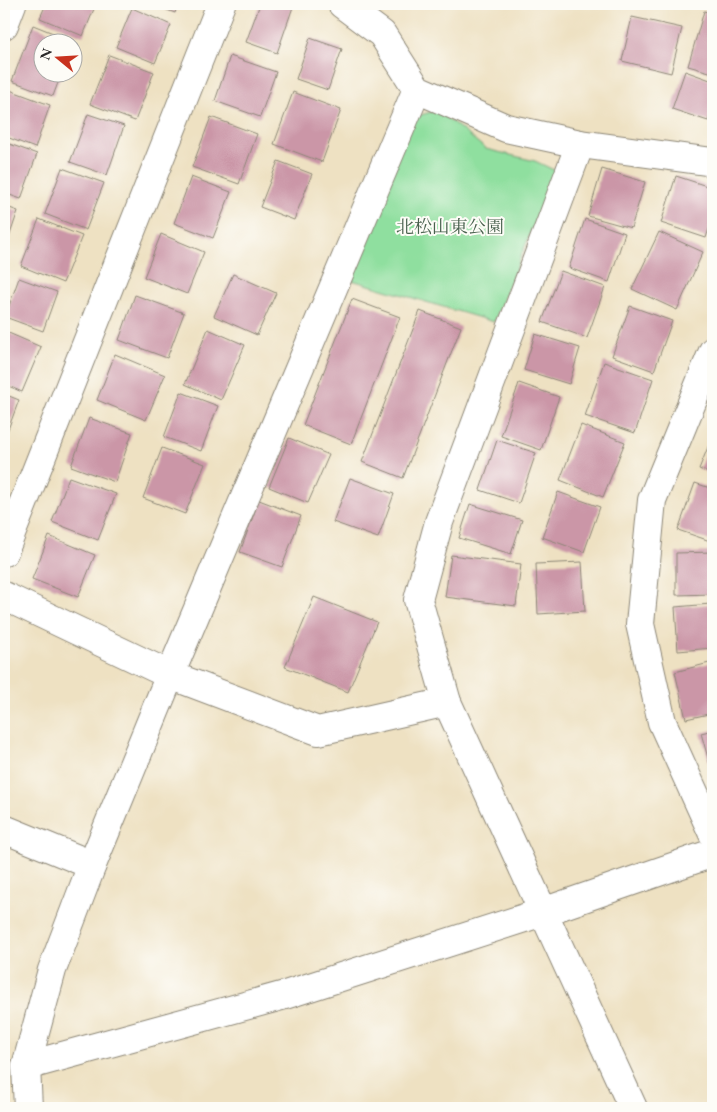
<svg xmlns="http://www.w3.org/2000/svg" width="717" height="1112" viewBox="0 0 717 1112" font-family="'EB Garamond','Noto Serif JP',serif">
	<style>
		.green { fill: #8fdf9f; stroke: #5d8565 }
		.building { fill: #cb96a7 }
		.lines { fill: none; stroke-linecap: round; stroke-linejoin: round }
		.minor-casing { stroke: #8c8676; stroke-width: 30 }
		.minor { stroke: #fff; stroke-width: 28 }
		.labels { text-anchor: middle; stroke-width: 4; stroke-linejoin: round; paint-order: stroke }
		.park-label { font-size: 18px; fill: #49614e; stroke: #fdfcf7 }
	</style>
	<rect width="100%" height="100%" fill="#fdfcf7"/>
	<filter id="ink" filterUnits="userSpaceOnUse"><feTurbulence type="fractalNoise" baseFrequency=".02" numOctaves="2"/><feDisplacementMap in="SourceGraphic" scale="10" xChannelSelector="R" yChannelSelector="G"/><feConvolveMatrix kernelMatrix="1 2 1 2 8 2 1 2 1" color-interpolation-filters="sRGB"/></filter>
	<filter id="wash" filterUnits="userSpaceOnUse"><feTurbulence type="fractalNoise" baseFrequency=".0096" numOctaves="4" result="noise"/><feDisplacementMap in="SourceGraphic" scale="20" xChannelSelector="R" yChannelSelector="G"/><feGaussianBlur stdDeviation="1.12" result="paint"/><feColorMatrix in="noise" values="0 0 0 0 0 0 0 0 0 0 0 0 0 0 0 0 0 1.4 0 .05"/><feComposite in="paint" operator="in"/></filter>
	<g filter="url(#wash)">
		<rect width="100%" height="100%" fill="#eee1c2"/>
		<polygon class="green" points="437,110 486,149 535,161 556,171 494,322 345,278 411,118"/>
		<g id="blocks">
			<g class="building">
				<polygon points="46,4 96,4 83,36 40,18"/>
				<polygon points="151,4 178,4 175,13"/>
				<polygon points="260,4 294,4 277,53 246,42"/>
				<polygon points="132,8 171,25 155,63 116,47"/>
				<polygon points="704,11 713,14 713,73 688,66"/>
				<polygon points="632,17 682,28 671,73 622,61"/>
				<polygon points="33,25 73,41 73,42 42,42 42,72 62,72 53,96 12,81"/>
				<polygon points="310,38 342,49 328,90 296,79"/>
				<polygon points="109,55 154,72 135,121 90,104"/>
				<polygon points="230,56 276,72 260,117 215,101"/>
				<polygon points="685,71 713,81 713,107 708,121 672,109"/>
				<polygon points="7,89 50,105 35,148 4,136 4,99"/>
				<polygon points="293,92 341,110 322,162 274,144"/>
				<polygon points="88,114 124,126 107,175 70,162"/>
				<polygon points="211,117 257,134 239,184 192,167"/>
				<polygon points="4,142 37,154 21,199 4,193"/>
				<polygon points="278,161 312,174 294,220 260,207"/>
				<polygon points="62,168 104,183 86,230 45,214"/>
				<polygon points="602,169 645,182 631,228 588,216"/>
				<polygon points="676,176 713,188 713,216 706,238 661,223"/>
				<polygon points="191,177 231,192 213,238 174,223"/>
				<polygon points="4,206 18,211 4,252"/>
				<polygon points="39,219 82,236 63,283 21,266"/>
				<polygon points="585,219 625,233 609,282 569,268"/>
				<polygon points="659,232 703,252 677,310 632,289"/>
				<polygon points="161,234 204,252 187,294 144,277"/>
				<polygon points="561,271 605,287 587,338 542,322"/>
				<polygon points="233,274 276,293 257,335 214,316"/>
				<polygon points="19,278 57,292 43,331 5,317"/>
				<polygon points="135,295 184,313 167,358 119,340"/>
				<polygon points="352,299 400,317 351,444 303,425"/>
				<polygon points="630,306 672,321 654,371 612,356"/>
				<polygon points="420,311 461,327 403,478 362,462"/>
				<polygon points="208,329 245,345 221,400 185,384"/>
				<polygon points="4,331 41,347 22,392 4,384"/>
				<polygon points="535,334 580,348 569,384 524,370"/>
				<polygon points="115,354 165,375 146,420 97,400"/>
				<polygon points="604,362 653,379 635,433 585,416"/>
				<polygon points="519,383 559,397 541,450 501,436"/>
				<polygon points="181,392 218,406 201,451 164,437"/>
				<polygon points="4,394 19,400 4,440"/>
				<polygon points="89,418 132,433 115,482 71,466"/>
				<polygon points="581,425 625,442 603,497 560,480"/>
				<polygon points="713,435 713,475 699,469"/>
				<polygon points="289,438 329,455 308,503 269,487"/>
				<polygon points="497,440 536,453 519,503 480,490"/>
				<polygon points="162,448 205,464 185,514 143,498"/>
				<polygon points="69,477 116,494 98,540 52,522"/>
				<polygon points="350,478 394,494 378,538 333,522"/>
				<polygon points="695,483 713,489 713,542 678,530"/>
				<polygon points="558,492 600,507 584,552 542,537"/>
				<polygon points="259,500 301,516 282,567 240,552"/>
				<polygon points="470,504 522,520 511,554 459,538"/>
				<polygon points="49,536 95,555 78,597 32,579"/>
				<polygon points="713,552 713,594 676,595 676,553"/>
				<polygon points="451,555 521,564 516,606 445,597"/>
				<polygon points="582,562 585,611 538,614 536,564"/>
				<polygon points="314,597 377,622 348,692 285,667"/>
				<polygon points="711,604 713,648 678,651 675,607"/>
				<polygon points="713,662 713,713 686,719 675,672"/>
				<polygon points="713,730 713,776 701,733"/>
			</g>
		</g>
	</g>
	<g filter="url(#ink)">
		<use href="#blocks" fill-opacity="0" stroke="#8c8676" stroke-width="1"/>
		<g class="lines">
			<defs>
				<g id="minor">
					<polyline points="342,4 382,34 417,89 506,128 580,144 713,162"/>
					<polyline points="4,25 12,4"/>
					<polyline points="580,144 439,522 418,600 447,702 633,1108"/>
					<polyline points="713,351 652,500 640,624 662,722 713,834"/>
					<polyline points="4,552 221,4"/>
					<polyline points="4,596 170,675 318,731 447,702"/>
					<polyline points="4,829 92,865"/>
					<polyline points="26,1066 285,995 543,912 713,853"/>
					<polyline points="28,1108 26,1066 52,970 92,865 170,675 417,89"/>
				</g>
			</defs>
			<use href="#minor" class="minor-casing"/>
			<use href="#minor" class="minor"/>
		</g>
	</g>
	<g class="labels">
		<g class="park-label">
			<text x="450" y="233">北松山東公園</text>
		</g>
	</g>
	<rect width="717" height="1112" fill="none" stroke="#fdfcf7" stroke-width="20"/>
	<g transform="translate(58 58) rotate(288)"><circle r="24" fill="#fdfcf7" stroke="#a9a8a5"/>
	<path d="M0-4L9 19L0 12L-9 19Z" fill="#c8321e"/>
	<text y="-8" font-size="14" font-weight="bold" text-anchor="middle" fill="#2b2b2b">N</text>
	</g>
</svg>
